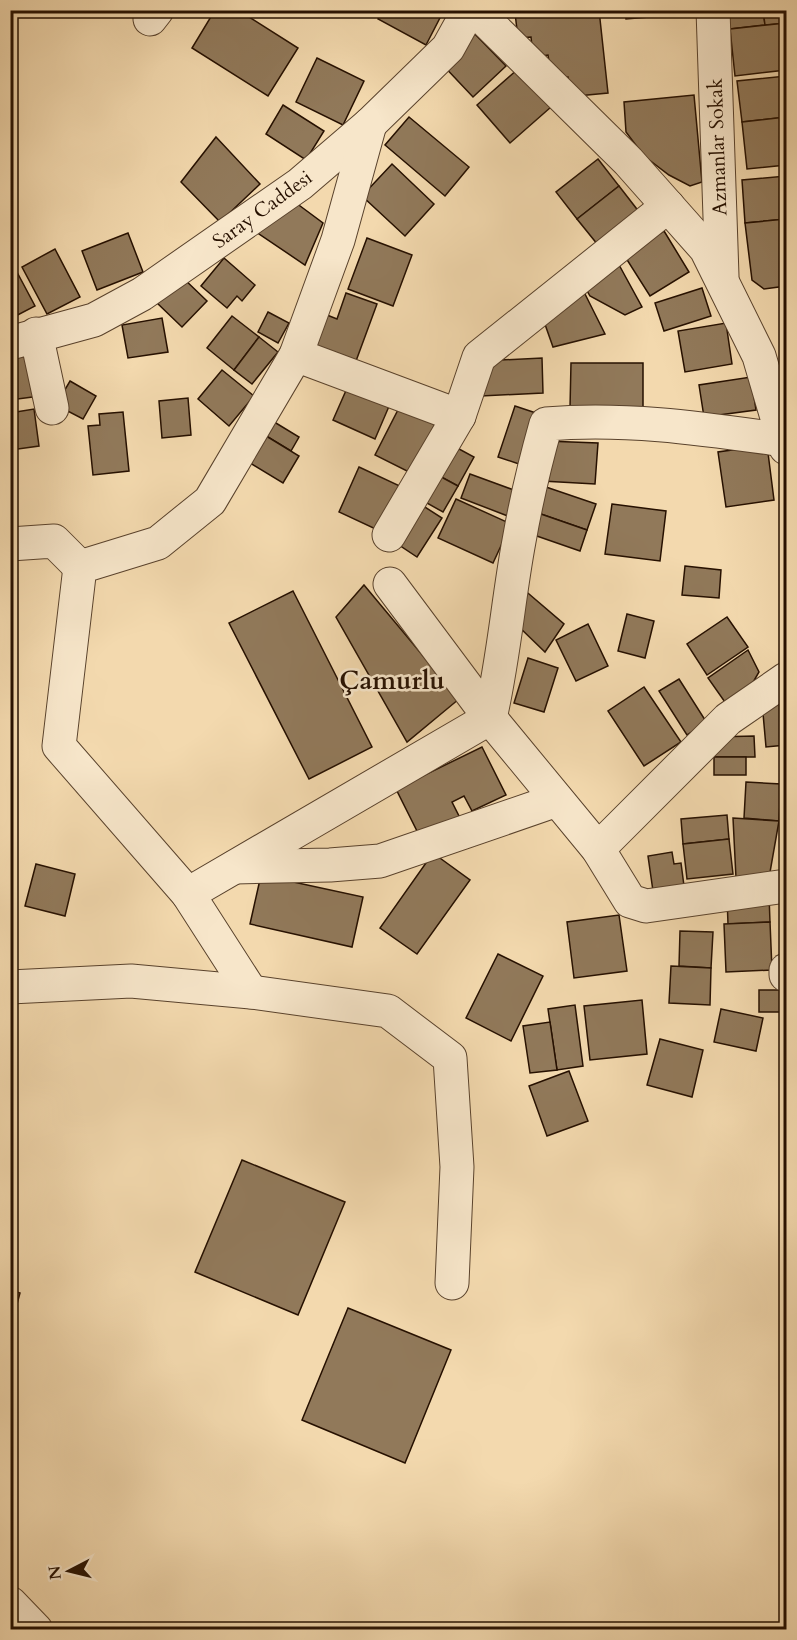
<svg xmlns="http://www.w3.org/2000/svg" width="797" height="1640" viewBox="0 0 797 1640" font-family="Cardo,serif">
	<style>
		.building { fill: #91795a; stroke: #261000; stroke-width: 1.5 }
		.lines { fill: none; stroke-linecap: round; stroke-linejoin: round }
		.minor-casing { stroke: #59422c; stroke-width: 35 }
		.minor { stroke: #f7e6ca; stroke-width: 33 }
		.labels { text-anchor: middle; stroke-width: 5; stroke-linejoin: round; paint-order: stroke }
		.street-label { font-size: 20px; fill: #261000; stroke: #f7e6ca }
		.district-label { font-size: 26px; font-weight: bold; fill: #261000; stroke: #f7e6ca }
	</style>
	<rect width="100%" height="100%" fill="#f3d9ae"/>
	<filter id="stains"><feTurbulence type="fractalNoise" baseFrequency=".00333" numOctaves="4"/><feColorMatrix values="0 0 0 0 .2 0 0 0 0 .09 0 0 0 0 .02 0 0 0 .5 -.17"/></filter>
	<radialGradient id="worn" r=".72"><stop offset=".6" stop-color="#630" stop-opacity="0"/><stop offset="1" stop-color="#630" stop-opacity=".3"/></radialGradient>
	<g class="building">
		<polygon points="215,10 238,10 298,48 268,96 192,48"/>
		<polygon points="382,10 444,10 426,45 378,19"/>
		<polygon points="503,10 599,10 608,93 577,96 569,88 568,77 558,78 557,68 550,68 548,55 533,57 531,37 518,38 515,13 503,14"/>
		<polygon points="625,10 684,10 685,14 626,19"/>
		<polygon points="727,10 763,10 765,25 730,29"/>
		<polygon points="763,10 786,10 786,23 765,25"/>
		<polygon points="786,23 786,70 735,76 730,29"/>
		<polygon points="472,31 506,66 473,97 440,62"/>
		<polygon points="317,58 364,81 343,125 296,102"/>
		<polygon points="518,69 551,107 510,143 477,105"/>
		<polygon points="786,76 786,117 742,122 737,81"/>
		<polygon points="694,95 702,182 690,186 669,175 644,156 626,132 624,102"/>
		<polygon points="283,105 324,131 306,160 266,134"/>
		<polygon points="409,117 469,167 445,196 385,145"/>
		<polygon points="786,117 786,165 747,169 742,122"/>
		<polygon points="216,137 260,184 220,222 181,182"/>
		<polygon points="598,159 619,186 577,219 556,192"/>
		<polygon points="392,164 434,204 405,236 362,196"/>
		<polygon points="786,176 786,219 745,223 742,180"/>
		<polygon points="619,186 643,217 602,250 577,219"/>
		<polygon points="288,197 323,223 305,265 247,226"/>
		<polygon points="786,219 786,286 764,289 752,280 745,223"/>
		<polygon points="664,231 689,272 650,296 624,255"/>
		<polygon points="128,233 143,272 97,290 82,251"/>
		<polygon points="367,238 412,255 393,306 348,289"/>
		<polygon points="55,249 80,297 47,314 22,267"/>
		<polygon points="224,258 255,285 242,301 237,296 227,308 201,286"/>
		<polygon points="10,259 35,306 10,319"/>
		<polygon points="618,263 642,307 625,315 590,296 582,282"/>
		<polygon points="181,276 207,301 182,327 156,302"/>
		<polygon points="581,286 605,334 553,347 541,313"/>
		<polygon points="702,288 711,316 664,331 655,303"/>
		<polygon points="346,293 377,304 356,361 310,344 322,313 337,319"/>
		<polygon points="268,312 289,323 278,343 258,332"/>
		<polygon points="232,316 259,337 234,370 207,348"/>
		<polygon points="162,318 168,352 128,358 122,325"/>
		<polygon points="726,323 732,364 685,372 678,331"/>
		<polygon points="259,337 278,352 252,384 234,370"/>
		<polygon points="35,355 40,396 10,400 10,358"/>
		<polygon points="542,358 543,393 481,396 480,361"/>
		<polygon points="571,363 643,363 643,409 570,408"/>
		<polygon points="222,370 254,396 229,426 198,399"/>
		<polygon points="751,377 756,410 704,417 699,385"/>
		<polygon points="70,381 96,396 83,419 56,405"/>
		<polygon points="348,386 390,404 375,439 333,420"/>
		<polygon points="188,398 191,435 162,438 159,401"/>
		<polygon points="403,400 438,418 411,473 375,455"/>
		<polygon points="515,406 542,415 525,466 498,457"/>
		<polygon points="34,409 39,446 11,450 10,413"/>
		<polygon points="123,412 129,471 93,475 88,426 100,425 99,414"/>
		<polygon points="266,417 299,437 291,451 258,431"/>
		<polygon points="258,431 299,456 283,483 242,458"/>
		<polygon points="545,441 598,443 595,484 542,481"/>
		<polygon points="448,443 474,457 458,486 432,472"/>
		<polygon points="767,445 774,500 726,507 718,452"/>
		<polygon points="359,467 402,487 382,532 339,512"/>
		<polygon points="432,472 458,486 443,512 418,498"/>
		<polygon points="470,474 522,493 513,518 461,498"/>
		<polygon points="546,487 596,504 587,530 538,513"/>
		<polygon points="456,499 511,524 493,563 438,538"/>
		<polygon points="417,502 442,518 417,557 393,541"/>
		<polygon points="612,504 666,511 660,561 605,554"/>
		<polygon points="538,513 587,530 580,551 531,534"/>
		<polygon points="685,566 721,570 719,598 682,595"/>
		<polygon points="364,585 459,699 407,742 336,617"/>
		<polygon points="522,588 564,624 545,652 515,623"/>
		<polygon points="293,591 372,747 309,779 229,623"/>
		<polygon points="627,614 654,621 645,658 618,651"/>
		<polygon points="727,617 748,647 707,675 687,644"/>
		<polygon points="588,624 608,666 576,681 556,640"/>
		<polygon points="748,650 759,672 748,691 727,705 708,678"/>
		<polygon points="528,658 558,668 544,712 514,703"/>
		<polygon points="679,679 707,723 687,735 659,691"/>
		<polygon points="644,687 681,742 644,766 608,711"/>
		<polygon points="786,700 786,745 766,747 762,702"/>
		<polygon points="754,736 755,757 714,757 714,737"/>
		<polygon points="482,747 506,795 472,811 464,796 452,802 461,820 421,839 396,789"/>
		<rect x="714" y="757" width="32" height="18"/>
		<polygon points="746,782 781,784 779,821 744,818"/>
		<polygon points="727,815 729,839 683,844 681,819"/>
		<polygon points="733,818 779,821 769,878 736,878"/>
		<polygon points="729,839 733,874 687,879 683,844"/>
		<polygon points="672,852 674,864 681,863 684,886 653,891 648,856"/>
		<polygon points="433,853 470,880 417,954 380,928"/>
		<polygon points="36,864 75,874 65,916 25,906"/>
		<polygon points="261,875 363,897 352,947 250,924"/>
		<polygon points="769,895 770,922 728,924 727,897"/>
		<polygon points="619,915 627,971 574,978 567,922"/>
		<polygon points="770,922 772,970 726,972 724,924"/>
		<polygon points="680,931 713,932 711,968 679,966"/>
		<polygon points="498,954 543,976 511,1041 466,1018"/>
		<polygon points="671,966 711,968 710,1005 669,1003"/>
		<rect x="759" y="990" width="27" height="22"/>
		<polygon points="642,1000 647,1054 590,1060 584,1006"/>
		<polygon points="575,1005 583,1066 557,1070 548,1009"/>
		<polygon points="721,1009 763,1018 756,1051 714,1042"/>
		<polygon points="550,1022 557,1070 530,1073 523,1026"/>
		<polygon points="660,1039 703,1050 692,1097 647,1085"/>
		<polygon points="569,1071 588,1121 547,1136 529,1086"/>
		<polygon points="242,1160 345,1202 298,1315 195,1272"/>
		<polygon points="10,1290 20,1293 14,1315 10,1314"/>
		<polygon points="348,1308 451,1350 405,1463 302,1420"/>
	</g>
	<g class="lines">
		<defs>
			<g id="minor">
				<polyline points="475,10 628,161 706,249 759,356 786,448"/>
				<polyline points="713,10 722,276"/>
				<polyline points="150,19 157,10"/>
				<polyline points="36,334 52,408"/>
				<polyline points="10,343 94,320 142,294 300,184 370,124 448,48 469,10"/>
				<polyline points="296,355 459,416 479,357 668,206"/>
				<polyline points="389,535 459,416"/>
				<polyline points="10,544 54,541 80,567"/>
				<polyline points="390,584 490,718"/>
				<path d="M490 718C504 658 508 600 519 541 526 501 535 463 546 424 626 417 705 429 784 440"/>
				<polyline points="598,849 728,719 786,679"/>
				<polyline points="235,867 330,865 380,861 557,800"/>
				<polyline points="188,894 59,746 80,567 158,543 210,501 296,355 338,240 370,124"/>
				<polyline points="786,975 786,970"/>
				<polyline points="10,987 131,981 251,992 388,1011 450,1058 457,1167 452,1283"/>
				<polyline points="251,992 188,894 490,718 598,849 630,901 646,906 786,886"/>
				<polyline points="10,1603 36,1630"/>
			</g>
		</defs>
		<use href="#minor" class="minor-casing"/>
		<use href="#minor" class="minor"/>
	</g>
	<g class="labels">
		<g class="street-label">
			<text transform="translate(717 147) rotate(-92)" y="7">Azmanlar Sokak</text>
			<text transform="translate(262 209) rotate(-36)" y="7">Saray Caddesi</text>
		</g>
		<g class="district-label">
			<text x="392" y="689">Çamurlu</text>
		</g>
	</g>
	<rect width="797" height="1640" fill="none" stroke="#f3d9ae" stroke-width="36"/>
	<rect x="12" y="12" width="773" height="1616" fill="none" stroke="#261000" stroke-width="3"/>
	<rect x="18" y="18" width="761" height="1604" fill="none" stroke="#261000" stroke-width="1.5"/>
	<g transform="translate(69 1571) rotate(263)" stroke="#f7e6ca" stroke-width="4.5" paint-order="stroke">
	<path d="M0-4.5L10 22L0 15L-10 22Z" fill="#261000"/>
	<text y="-9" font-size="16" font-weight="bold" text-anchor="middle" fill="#261000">N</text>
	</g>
	<rect width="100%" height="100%" filter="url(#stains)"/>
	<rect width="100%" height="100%" fill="url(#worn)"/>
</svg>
